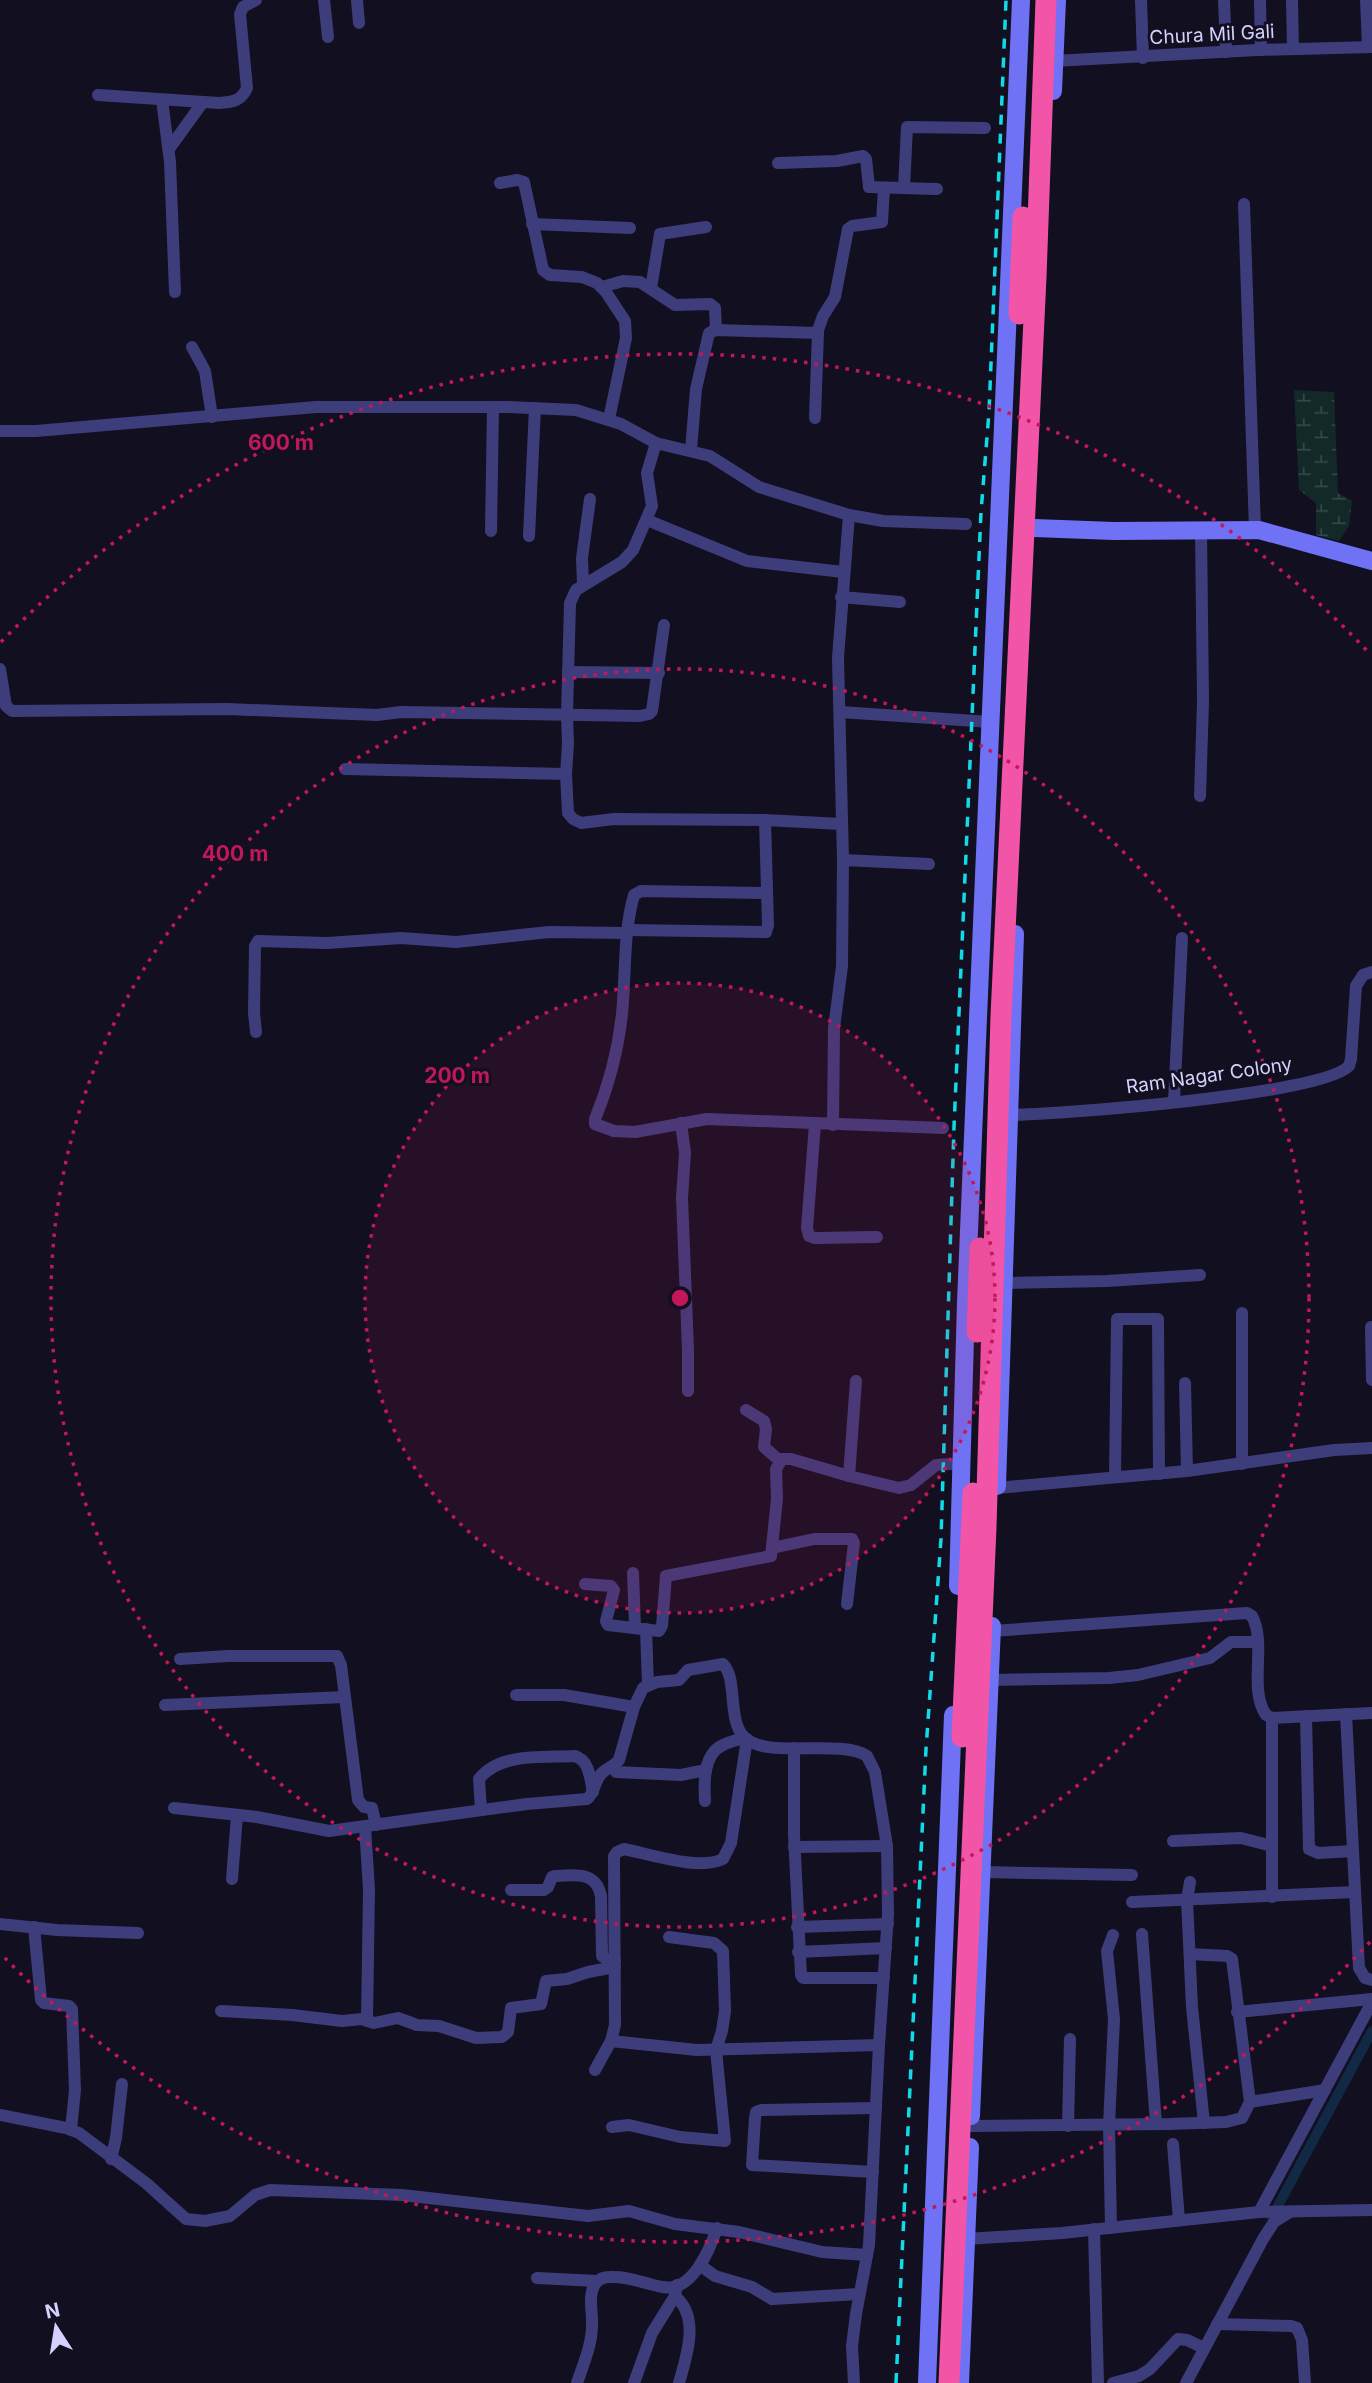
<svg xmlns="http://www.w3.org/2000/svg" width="1372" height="2383" viewBox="0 0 1372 2383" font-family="Inter,sans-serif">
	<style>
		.wetland { fill: url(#wetland-marsh) }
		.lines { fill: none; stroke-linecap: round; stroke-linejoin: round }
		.canal { stroke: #122946; stroke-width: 10 }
		.street { stroke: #3d3d7c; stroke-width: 12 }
		.secondary { stroke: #6f72f4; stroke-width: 18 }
		.rail { stroke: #11dbe8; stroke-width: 3.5; stroke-dasharray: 10 9; stroke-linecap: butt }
		.highway-bridge { stroke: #f255a7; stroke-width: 21 }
		.ring { fill: none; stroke: #c2185b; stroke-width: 3.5; stroke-dasharray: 3.5 7 }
		.labels { text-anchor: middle; stroke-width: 6; stroke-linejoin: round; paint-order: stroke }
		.street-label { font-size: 19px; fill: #d4d1fc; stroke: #110f20 }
		.centre { fill: #c2185b; stroke: #110f20; stroke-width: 3.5 }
		.ring-label { font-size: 21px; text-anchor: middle; font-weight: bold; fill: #c2185b; stroke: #110f20; stroke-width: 6; stroke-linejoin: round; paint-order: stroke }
	</style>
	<defs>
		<pattern id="wetland-marsh" width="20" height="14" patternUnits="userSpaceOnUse" patternTransform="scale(1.75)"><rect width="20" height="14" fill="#122928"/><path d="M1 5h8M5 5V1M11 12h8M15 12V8" fill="none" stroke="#344748"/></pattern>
	</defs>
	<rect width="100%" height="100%" fill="#110f20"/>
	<polygon class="wetland" points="1294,390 1334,392 1338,493 1352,501 1349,526 1339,541 1316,535 1316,503 1299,490"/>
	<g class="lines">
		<polyline class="canal" points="1272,2217 1372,2031"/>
		<g class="street">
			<polyline points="324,0 328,37"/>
			<polyline points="357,0 359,23"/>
			<polyline points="1141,0 1143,58"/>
			<polyline points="1224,0 1226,52"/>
			<polyline points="1260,0 1261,50"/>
			<polyline points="1292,0 1293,49"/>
			<polyline points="1366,0 1368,47"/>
			<polyline points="1054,61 1257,50 1372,47"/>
			<path d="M98 95 219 103C233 102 241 101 247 88L240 14 243 7 256 0"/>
			<polyline points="162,100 170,162 175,292"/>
			<polyline points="169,149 203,102"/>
			<polyline points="778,163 837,161 863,156 866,159 869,187 937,189"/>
			<polyline points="500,183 517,180 524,182 543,270 550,275 582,277 597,283 606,292 625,321 626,338 609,419"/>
			<polyline points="904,188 907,127 985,128"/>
			<polyline points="1244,204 1255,530"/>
			<polyline points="532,224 630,228"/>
			<polyline points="602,287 623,281 640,282 675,305 710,304 715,308 716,330"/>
			<polyline points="651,288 660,234 706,227"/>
			<polyline points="192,347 205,371 212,417"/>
			<polyline points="815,418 818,332"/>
			<polyline points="0,431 36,431 316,407 508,407 576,410 621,424 656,443 710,456 759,487 849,515 883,521 966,524"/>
			<polyline points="656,443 647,473 652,506 633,550 622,562 576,590 570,603 567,714 568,744 566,774 568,813 573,819 581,823 614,819 765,820 841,824"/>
			<polyline points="691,450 696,389 709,333 716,330 817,333 823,316 835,297 848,229 852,226 882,222 884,188"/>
			<polyline points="647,520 747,561 843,572"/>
			<polyline points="491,531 493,407"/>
			<polyline points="529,536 535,408"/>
			<polyline points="583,584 582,558 590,499"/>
			<polyline points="841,597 900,602"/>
			<polyline points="0,669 6,706 12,711 227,709 377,715 401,712 640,716 649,714 652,711 664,625"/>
			<polyline points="568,672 659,673"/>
			<polyline points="840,712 991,722"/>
			<polyline points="345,769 566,774"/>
			<polyline points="1200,796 1203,702 1201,531"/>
			<polyline points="843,860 929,864"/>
			<path d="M767 893 641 891 634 895C623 933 626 975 622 1014 618 1051 609 1085 595 1119V1124L614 1131 635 1132 707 1119 943 1128"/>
			<polyline points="628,930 766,932 768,925 765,820"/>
			<polyline points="256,1032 254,1013 255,946 258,941 327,943 401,938 456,942 549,932 627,933"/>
			<polyline points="1174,1101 1182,938"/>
			<path d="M1010 1115C1061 1114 1322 1095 1349 1066L1351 1059 1356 986 1363 975 1372 972"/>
			<polyline points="681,1123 685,1153 682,1198 688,1350 688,1391"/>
			<polyline points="815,1124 807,1228 809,1236 815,1238 877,1237"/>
			<polyline points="833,1125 834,1028 842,966 843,860 838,658 849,515"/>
			<polyline points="1005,1283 1107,1281 1200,1275"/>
			<polyline points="1371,1327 1372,1380"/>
			<polyline points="1185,1383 1187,1471"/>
			<polyline points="746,1410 764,1421 766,1429 764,1447 780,1461"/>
			<polyline points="1242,1464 1242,1313"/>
			<polyline points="849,1476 856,1381"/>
			<polyline points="1115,1477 1117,1319 1158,1319 1159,1474"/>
			<polyline points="997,1488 1187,1471 1334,1450 1372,1448"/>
			<polyline points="772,1548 814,1539 852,1539 854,1543 847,1604"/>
			<polyline points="633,1573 635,1628"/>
			<polyline points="585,1584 611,1586 614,1590 606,1621 608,1625 659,1631 662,1626 666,1576 771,1556 777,1499 776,1469 782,1459 791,1459 849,1476 899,1488 911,1485 936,1465 963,1463"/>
			<polyline points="646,1629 648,1685"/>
			<path d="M992 1631 1247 1613 1252 1616C1267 1644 1248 1689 1266 1715L1272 1718 1372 1713"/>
			<polyline points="180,1659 228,1656 337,1656 341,1665 358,1800 364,1807 372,1808 376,1825"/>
			<polyline points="990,1680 1109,1678 1138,1675 1210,1658 1231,1642 1257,1642"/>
			<polyline points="516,1695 564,1695 634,1707"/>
			<polyline points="165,1705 344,1697"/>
			<polyline points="1346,1714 1359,1968 1365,1978 1372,1980"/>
			<polyline points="1306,1716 1309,1849 1318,1853 1353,1851"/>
			<polyline points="794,1748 794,1835 801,1975 803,1978 884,1978"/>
			<polyline points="616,1772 681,1775 706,1770"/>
			<path d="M705 1801C704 1783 703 1754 723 1745 730 1741 737 1741 744 1737"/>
			<path d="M174 1808 257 1817 329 1831 527 1804 587 1799C595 1793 594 1782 601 1774 607 1767 614 1767 619 1760L634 1707 643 1688 657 1682 679 1680 688 1670 723 1664C738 1679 727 1719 744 1737 767 1760 838 1738 867 1756L875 1772 887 1846 888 1914 879 2045 869 2245 856 2314 852 2346 854 2383"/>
			<path d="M481 1810 479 1779C500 1752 544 1758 575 1756 590 1761 590 1779 593 1792"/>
			<polyline points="365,1827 369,1889 367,2021"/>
			<polyline points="1173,1841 1241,1838 1272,1846"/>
			<polyline points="794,1847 887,1846"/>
			<polyline points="982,1872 1132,1875"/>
			<polyline points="232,1879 237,1816"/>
			<polyline points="1190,1882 1187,1900 1192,2007 1204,2123"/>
			<path d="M511 1890H544L548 1887 552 1877 555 1876C575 1875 596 1871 601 1896L602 1956 608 1960 615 1961"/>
			<polyline points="1272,1897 1272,1718"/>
			<polyline points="1132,1902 1355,1892"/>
			<polyline points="0,1924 57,1930 138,1933"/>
			<polyline points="34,1927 41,2000 44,2003 69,2006 72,2009 75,2090 71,2130"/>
			<polyline points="797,1927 888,1924"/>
			<polyline points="1142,1934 1156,2124"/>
			<polyline points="798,1952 886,1948"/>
			<polyline points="221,2011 292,2015 342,2021 362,2019 374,2023 398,2018 417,2025 439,2026 476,2038 502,2037 508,2032 511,2008 541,2004 546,1981 567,1979 588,1972 615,1967"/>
			<polyline points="1237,2012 1372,1999"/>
			<polyline points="611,2041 697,2050 879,2045"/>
			<path d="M595 2070 611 2041 615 2025 614 1856 617 1852 624 1849C650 1854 699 1871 723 1859L731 1843 747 1739"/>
			<polyline points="1250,2102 1325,2090"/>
			<polyline points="0,2115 66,2128 79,2133 146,2183 186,2219 205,2221 230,2216 255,2195 270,2190 402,2195 588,2216 629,2211 675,2224 739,2232 822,2252 867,2255"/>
			<polyline points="971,2126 1169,2124 1226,2122 1242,2118 1250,2102 1232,1959 1227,1956 1190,1954"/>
			<polyline points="1068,2126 1070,2039"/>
			<polyline points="612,2127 629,2125 680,2137 725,2141 716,2050 722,2031 725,2011 723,1951 714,1943 669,1937"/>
			<polyline points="1173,2144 1179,2220"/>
			<polyline points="111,2159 116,2138 122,2084"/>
			<polyline points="873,2172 752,2165 755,2118 756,2112 761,2110 876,2108"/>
			<polyline points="1259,2212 1372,2002"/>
			<polyline points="1111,2228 1109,2125 1114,2019 1107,1951 1113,1935"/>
			<polyline points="1094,2229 1098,2383"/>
			<polyline points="966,2239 1062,2233 1259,2212 1372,2210"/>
			<polyline points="701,2266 715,2276 752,2287 772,2299 859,2294"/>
			<polyline points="537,2278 597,2281"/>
			<path d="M675 2296C700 2317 687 2355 679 2383"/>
			<polyline points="1217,2324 1291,2326 1297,2328 1302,2340 1305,2383"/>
			<path d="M577 2383C583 2365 592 2345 592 2325 593 2313 587 2294 596 2283 599 2279 604 2277 610 2277 630 2276 644 2284 663 2287 692 2293 710 2249 717 2228"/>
			<polyline points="634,2383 652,2333 675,2296 677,2285"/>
			<polyline points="1113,2383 1139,2376 1150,2369 1178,2339 1187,2340 1204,2348"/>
			<polyline points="1186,2383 1263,2239 1274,2222 1290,2212"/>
		</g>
		<g class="secondary">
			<polyline points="1053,91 1057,0"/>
			<polyline points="1034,528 1114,531 1259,530 1372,561"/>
			<polyline points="997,1486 1015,934"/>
			<polyline points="958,1586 966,1302 1021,0"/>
			<polyline points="971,2116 992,1626"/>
			<polyline points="927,2383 953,1715"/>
			<polyline points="960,2383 970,2147"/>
		</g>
		<polyline class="rail" points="896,2383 926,1749 941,1539 954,1127 981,512 989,412 1006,0"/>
		<g class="highway-bridge">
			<polyline points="1019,314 1023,217"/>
			<polyline points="977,1332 980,1248"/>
			<polyline points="962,1737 973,1493"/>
			<polyline points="949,2383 986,1527 1001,1016 1036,277 1046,0"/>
		</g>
	</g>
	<circle cx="680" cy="1298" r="315" fill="#c2185b" fill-opacity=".12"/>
	<g class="ring">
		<circle cx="680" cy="1298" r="315"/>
		<circle cx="680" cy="1298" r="629"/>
		<path d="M1370 1942A944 944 0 0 1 1 1954M1 642A944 944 0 0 1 1370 654"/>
	</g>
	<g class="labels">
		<g class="street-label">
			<text transform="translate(1212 34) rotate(-3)" y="7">Chura Mil Gali</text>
			<text transform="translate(1209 1075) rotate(-8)" y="7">Ram Nagar Colony</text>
		</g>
	</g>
	<circle cx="680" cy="1298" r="10" class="centre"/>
	<g class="ring-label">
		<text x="281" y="450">600 m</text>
		<text x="235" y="861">400 m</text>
		<text x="457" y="1083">200 m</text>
	</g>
	<g transform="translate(56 2327) rotate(348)" stroke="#110f20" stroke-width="5" paint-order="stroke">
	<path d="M0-5L12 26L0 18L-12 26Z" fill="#d4d1fc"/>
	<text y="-10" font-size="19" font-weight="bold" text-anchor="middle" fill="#d4d1fc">N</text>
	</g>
</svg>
